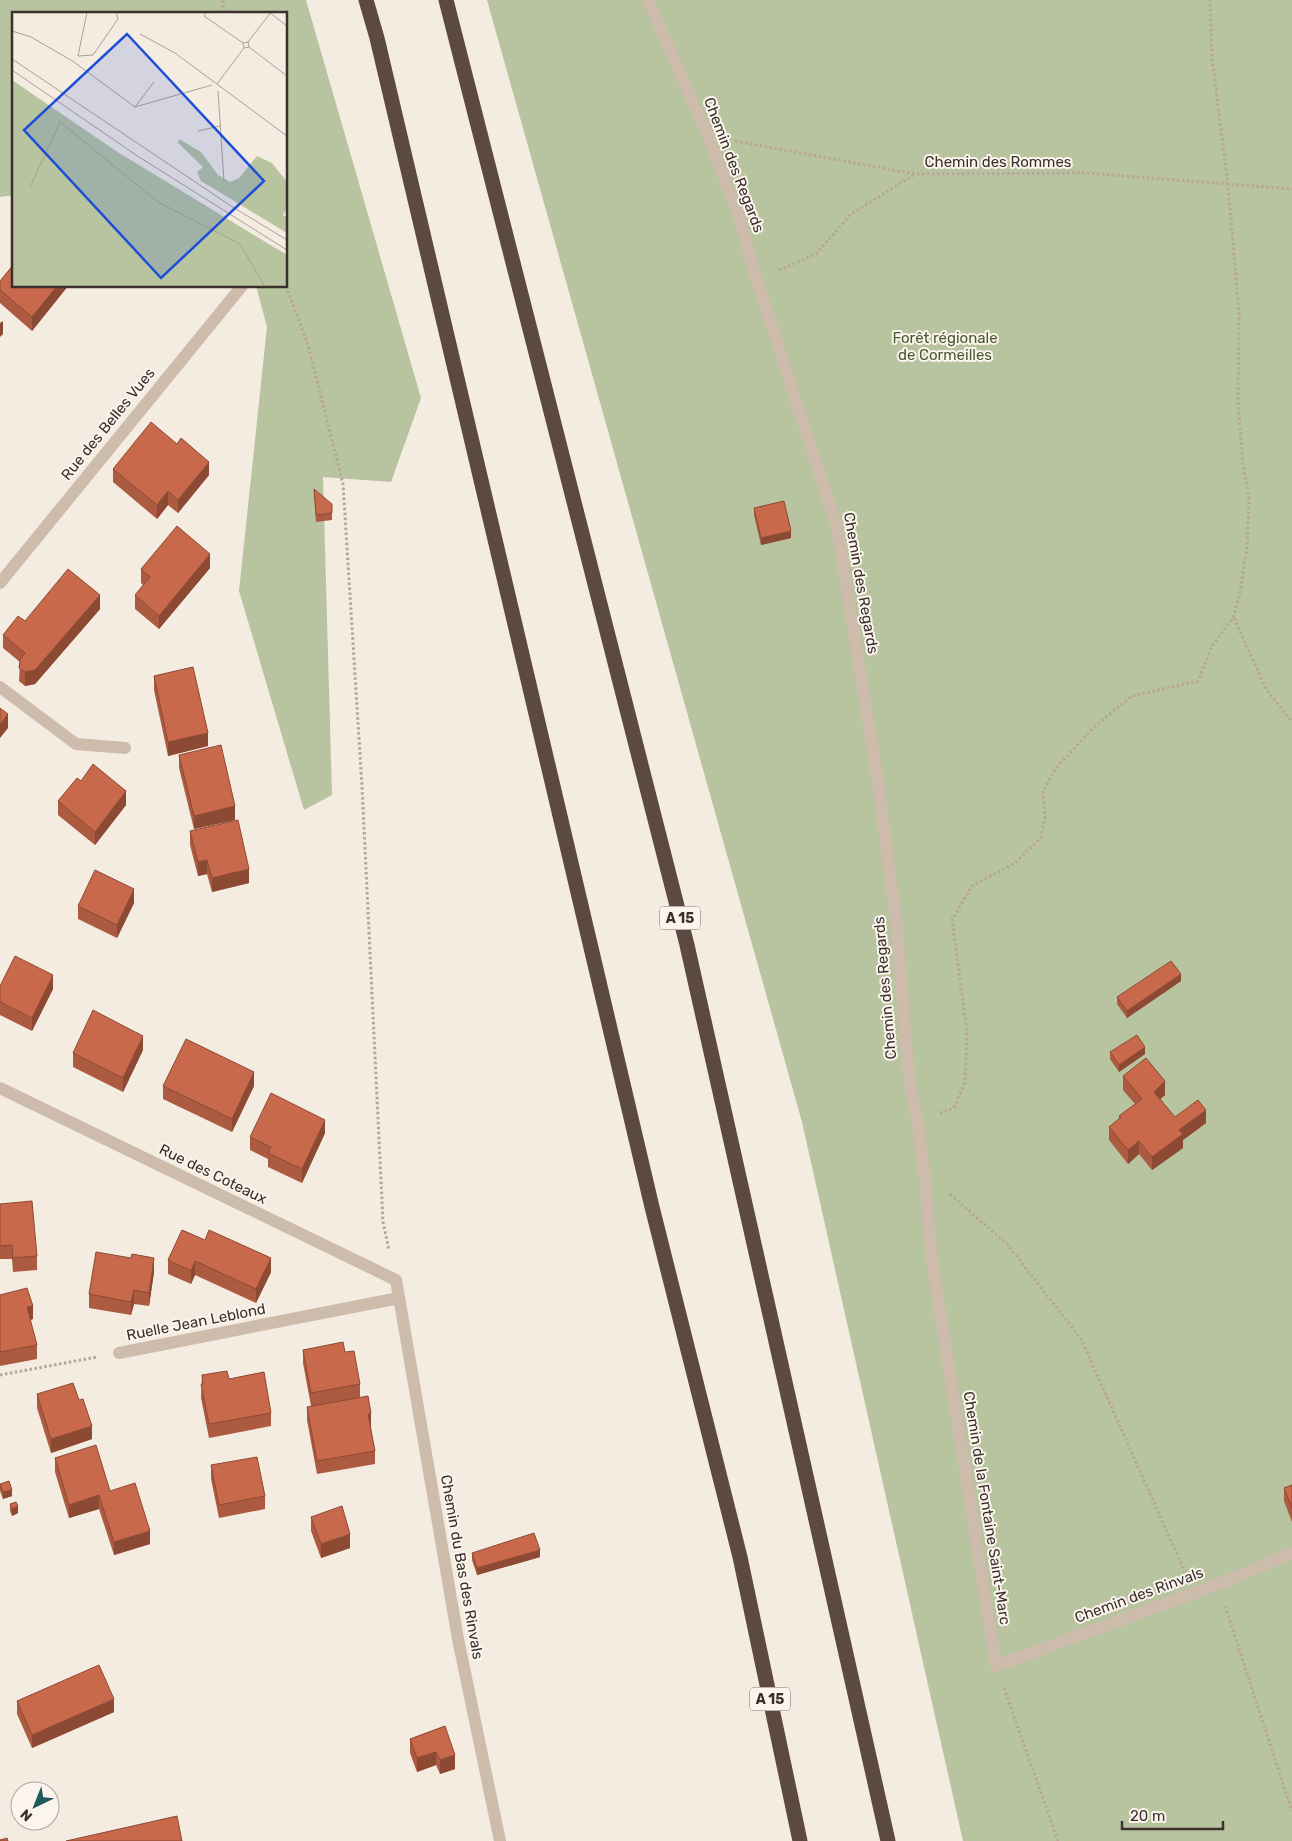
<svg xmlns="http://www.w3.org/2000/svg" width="1292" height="1841" viewBox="0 0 1292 1841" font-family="Rubik,sans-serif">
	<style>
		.green { fill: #b8c4a0 }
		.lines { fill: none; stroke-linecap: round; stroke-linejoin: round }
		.path { stroke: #b9a596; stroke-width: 3; stroke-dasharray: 2.5 2.5; stroke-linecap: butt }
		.minor { stroke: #cdbbac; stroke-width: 12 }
		.motorway { stroke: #5c4a42; stroke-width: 15 }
		.wall { fill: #ac5a40 }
		.shaded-wall { fill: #8c4a34 }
		.building { fill: #c8694b; stroke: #8c4a34 }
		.labels { text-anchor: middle; stroke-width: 4; stroke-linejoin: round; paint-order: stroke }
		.shield { fill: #fbf5ee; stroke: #756b66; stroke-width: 1 }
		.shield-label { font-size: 14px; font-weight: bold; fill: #3b302b }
		.street-label { font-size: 15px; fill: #3b302b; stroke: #fbf5ee }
		.park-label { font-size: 15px; fill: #4a5a2e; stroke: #fbf5ee }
		.inset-road { fill: none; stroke: #aaa098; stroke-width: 1 }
		.view { fill: #1d4ed8; fill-opacity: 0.15; stroke: #1d4ed8; stroke-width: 2.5 }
		.inset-edge { fill: none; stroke: #3b302b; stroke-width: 2.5 }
	</style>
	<rect width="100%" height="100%" fill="#f4ebe1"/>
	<g class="green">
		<polygon points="0,0 306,0 421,398 391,482 323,477 332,795 304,810 239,591 267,327 256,286 286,286 286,14 14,14 14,195 0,197"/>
		<polygon points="487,0 1292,0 1292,1841 963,1841 802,1122"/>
	</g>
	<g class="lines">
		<g class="path">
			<polyline points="222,0 225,14"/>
			<polyline points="735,141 915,174 1087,173 1292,189"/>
			<polyline points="779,270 816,254 850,215 915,174"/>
			<polyline points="286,286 308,345 343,484 362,786 383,1222 389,1250"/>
			<polyline points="1234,618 1266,689 1292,722"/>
			<polyline points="940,1113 954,1108 965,1082 967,1032 952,920 972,886 1015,863 1041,838 1045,817 1043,791 1056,768 1094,727 1132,696 1198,681 1212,646 1233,618 1240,592 1247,548 1249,497 1243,465 1238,402 1239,313 1228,185 1212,58 1210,0"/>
			<polyline points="950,1194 1007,1244 1081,1339 1185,1572"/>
			<polyline points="0,1375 97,1357"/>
			<polyline points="1225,1606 1292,1811"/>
			<polyline points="1004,1688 1058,1841"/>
		</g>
		<g class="minor">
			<polyline points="648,0 707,134 739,216 756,278 837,527 878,783 896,920 909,1078 917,1119 924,1171 932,1261 996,1666 1224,1582 1292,1553"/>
			<polyline points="0,583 242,286"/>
			<polyline points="0,687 76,744 125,748"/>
			<polyline points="0,1088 396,1280 458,1639 500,1841"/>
			<polyline points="119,1353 399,1298"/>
		</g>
		<g class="motorway">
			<polyline points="366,0 377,38 652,1207 740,1557 800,1841"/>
			<polyline points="446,0 687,945 888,1841"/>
		</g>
	</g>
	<g class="wall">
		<polygon points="0,281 68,286 32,331 0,303"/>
		<polygon points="113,469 209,475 178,513 168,505 157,519 113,482"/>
		<polygon points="314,489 332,513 332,520 316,522"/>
		<polygon points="754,508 791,538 761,545 754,515"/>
		<polygon points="210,568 159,629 135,609 135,595 143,585 141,583 141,569"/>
		<polygon points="100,609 35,684 25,686 19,681 20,662 3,648 3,635 25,621"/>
		<polygon points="154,676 208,746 168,756 154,690"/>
		<polygon points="179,755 235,820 194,829 179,768"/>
		<polygon points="81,781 126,805 95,845 58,815 58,801"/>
		<polygon points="190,831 249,883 212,892 207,874 198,876 190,845"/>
		<polygon points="134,903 117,938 78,919 78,906"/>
		<polygon points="1181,981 1127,1018 1117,1004 1117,997"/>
		<polygon points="0,986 53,989 32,1031 0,1015"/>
		<polygon points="143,1050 123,1092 73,1067 73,1053"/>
		<polygon points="1110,1052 1145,1054 1119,1072 1110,1059"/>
		<polygon points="1123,1076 1165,1095 1160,1099 1175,1117 1206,1123 1183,1140 1183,1148 1152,1170 1139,1154 1128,1164 1109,1140 1109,1127 1119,1119 1119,1116 1135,1104 1123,1090"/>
		<polygon points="163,1086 254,1086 232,1132 163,1099"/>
		<polygon points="325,1133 302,1183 268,1167 268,1159 250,1150 250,1137"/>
		<polygon points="0,1204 37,1256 37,1270 13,1272 12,1259 0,1259"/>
		<polygon points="182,1230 271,1272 256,1303 195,1275 191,1284 168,1274 168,1260"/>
		<polygon points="131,1258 154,1272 149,1306 134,1304 131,1315 89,1308 89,1294"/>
		<polygon points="0,1295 33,1319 30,1320 37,1345 37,1359 0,1366"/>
		<polygon points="303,1350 345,1352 360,1384 360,1397 371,1427 370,1427 375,1451 375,1464 317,1474 307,1420 307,1407 311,1406 303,1363"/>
		<polygon points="202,1375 229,1379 271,1413 271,1426 209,1438 201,1398"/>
		<polygon points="37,1394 92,1439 51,1453 37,1408"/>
		<polygon points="55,1458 110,1491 150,1544 114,1555 99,1509 69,1518 55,1472"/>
		<polygon points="211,1465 265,1496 265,1509 219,1518 211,1479"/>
		<polygon points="0,1484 12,1496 3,1499 0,1491"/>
		<polygon points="1292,1485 1292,1522 1284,1501 1284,1488"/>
		<polygon points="10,1504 18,1513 12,1516 10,1511"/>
		<polygon points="311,1517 350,1548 321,1558 311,1531"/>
		<polygon points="472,1553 540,1557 477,1575 472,1560"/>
		<polygon points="17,1701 114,1712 32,1748 17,1714"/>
		<polygon points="445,1726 455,1769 440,1774 436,1765 417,1772 410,1753 410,1739"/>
	</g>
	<g class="shaded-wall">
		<polygon points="57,286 68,286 32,331 32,317"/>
		<polygon points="3,321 3,334 0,337 0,323"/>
		<polygon points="209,462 209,475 178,513 178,500"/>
		<polygon points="168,491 168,505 157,519 157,505"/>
		<polygon points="791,531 791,538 761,545 761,538"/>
		<polygon points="210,554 210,568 159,629 159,616"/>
		<polygon points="100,595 100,609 35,684 25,686 25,672"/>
		<polygon points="8,714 8,728 0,738 0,725"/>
		<polygon points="208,733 208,746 168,756 168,742"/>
		<polygon points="126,791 126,805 95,845 95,832"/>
		<polygon points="235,806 235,820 194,829 194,816"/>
		<polygon points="207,860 207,874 198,876 198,862"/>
		<polygon points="249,869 249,883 212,892 212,878"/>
		<polygon points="134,889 134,903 117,938 117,925"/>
		<polygon points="1181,974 1181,981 1127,1018 1127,1011"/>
		<polygon points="53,975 53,989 32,1031 32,1018"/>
		<polygon points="143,1036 143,1050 123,1092 123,1078"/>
		<polygon points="1145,1047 1145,1054 1119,1072 1119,1065"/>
		<polygon points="254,1072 254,1086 232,1132 232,1119"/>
		<polygon points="1165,1081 1165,1095 1154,1105 1154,1092"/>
		<polygon points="1206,1110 1206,1123 1183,1140 1183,1148 1152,1170 1152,1157 1179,1130"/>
		<polygon points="325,1120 325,1133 302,1183 302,1169"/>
		<polygon points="1139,1141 1139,1154 1128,1164 1128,1150"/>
		<polygon points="154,1258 154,1272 149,1306 149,1293"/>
		<polygon points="271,1258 271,1272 256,1303 256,1289"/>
		<polygon points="195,1261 195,1275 191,1284 191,1271"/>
		<polygon points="134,1290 134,1304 131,1315 131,1302"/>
		<polygon points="33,1306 33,1319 27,1321 27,1307"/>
		<polygon points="371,1413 371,1427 368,1427 368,1414"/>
		<polygon points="92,1426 92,1439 51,1453 51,1439"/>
		<polygon points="12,1490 12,1496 3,1499 3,1492"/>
		<polygon points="99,1495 99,1509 69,1518 69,1505"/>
		<polygon points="18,1506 18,1513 12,1516 12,1509"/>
		<polygon points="150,1531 150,1544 114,1555 114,1542"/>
		<polygon points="350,1534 350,1548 321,1558 321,1544"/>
		<polygon points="540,1550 540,1557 477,1575 477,1568"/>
		<polygon points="114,1699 114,1712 32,1748 32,1735"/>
		<polygon points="436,1752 436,1765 417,1772 417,1758"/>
		<polygon points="455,1755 455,1769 440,1774 440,1760"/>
	</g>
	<g class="building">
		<polygon points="14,264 14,286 57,286 32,317 0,290 0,281"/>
		<polygon points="151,422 177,444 181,438 209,462 178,500 168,491 157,505 113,469"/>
		<polygon points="314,489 332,504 332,513 316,515"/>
		<polygon points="784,501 791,531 761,538 754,508"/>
		<polygon points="177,526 210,554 159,616 135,595 150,577 141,569"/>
		<polygon points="68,569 100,595 35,670 25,672 19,668 20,660 25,653 3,635 18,616 25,621"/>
		<polygon points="193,667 208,733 168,742 154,676"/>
		<polygon points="0,708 8,714 0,725"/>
		<polygon points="221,745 235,806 194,816 179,755"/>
		<polygon points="93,764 126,791 95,832 58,801 77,778 81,781"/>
		<polygon points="238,820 249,869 212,878 207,860 198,862 190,831"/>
		<polygon points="95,870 134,889 117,925 78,906"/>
		<polygon points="15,956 53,975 32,1018 0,1002 0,986"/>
		<polygon points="1171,961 1181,974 1127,1011 1117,997"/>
		<polygon points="93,1010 143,1036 123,1078 73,1053"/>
		<polygon points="1137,1035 1145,1047 1119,1065 1110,1052"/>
		<polygon points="186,1039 254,1072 232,1119 163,1086"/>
		<polygon points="1146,1058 1165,1081 1154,1092 1175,1117 1198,1100 1206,1110 1179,1130 1183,1134 1152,1157 1139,1141 1128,1150 1109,1127 1121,1117 1119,1116 1142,1099 1123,1076"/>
		<polygon points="271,1093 325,1120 302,1169 268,1153 271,1147 250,1137"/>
		<polygon points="32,1201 37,1256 13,1258 12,1245 0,1246 0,1204"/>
		<polygon points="182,1230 205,1240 209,1230 271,1258 256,1289 195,1261 191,1271 168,1260"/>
		<polygon points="96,1252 131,1258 132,1254 154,1258 149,1293 134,1290 131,1302 89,1294"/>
		<polygon points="27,1288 33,1306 27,1307 37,1345 0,1352 0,1295"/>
		<polygon points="343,1342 345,1352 354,1351 360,1384 311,1393 303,1350"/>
		<polygon points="227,1371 229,1379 264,1372 271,1413 209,1424 201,1384 203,1384 202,1375"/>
		<polygon points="73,1383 79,1400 83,1399 92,1426 51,1439 37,1394"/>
		<polygon points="368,1396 371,1413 368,1414 375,1451 317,1461 307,1407"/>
		<polygon points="96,1445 110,1491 135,1483 150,1531 114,1542 99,1495 69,1505 55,1458"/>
		<polygon points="257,1457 265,1496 219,1505 211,1465"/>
		<polygon points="9,1481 12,1490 3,1492 0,1484"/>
		<polygon points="1292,1485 1292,1508 1284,1488"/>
		<polygon points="16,1502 18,1506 12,1509 10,1504"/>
		<polygon points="342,1506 350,1534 321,1544 311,1517"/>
		<polygon points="534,1533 540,1550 477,1568 472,1553"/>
		<polygon points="99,1665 114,1699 32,1735 17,1701"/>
		<polygon points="445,1726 455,1755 440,1760 436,1752 417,1758 410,1739"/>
		<polygon points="177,1816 182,1841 66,1841"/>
		<polygon points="7,1838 8,1841 0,1841 0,1840"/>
	</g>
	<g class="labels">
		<g class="shield">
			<rect x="660" y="906.5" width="40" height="23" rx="4"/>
			<rect x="750" y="1687.5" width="40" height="23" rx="4"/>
		</g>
		<g class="shield-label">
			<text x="680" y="923">A 15</text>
			<text x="770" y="1704">A 15</text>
		</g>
		<g class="street-label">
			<text x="998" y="167">Chemin des Rommes</text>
			<text transform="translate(734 165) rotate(69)" y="5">Chemin des Regards</text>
			<text transform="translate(108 424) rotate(-51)" y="5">Rue des Belles Vues</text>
			<text transform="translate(861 583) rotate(80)" y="5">Chemin des Regards</text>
			<text transform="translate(885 988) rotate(-95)" y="5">Chemin des Regards</text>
			<text transform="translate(213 1174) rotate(26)" y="5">Rue des Coteaux</text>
			<text transform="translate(196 1322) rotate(-11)" y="5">Ruelle Jean Leblond</text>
			<text transform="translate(987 1508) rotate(81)" y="5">Chemin de la Fontaine Saint-Marc</text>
			<text transform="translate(462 1567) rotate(80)" y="5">Chemin du Bas des Rinvals</text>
			<text transform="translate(1139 1595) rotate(-20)" y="5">Chemin des Rinvals</text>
		</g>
		<g class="park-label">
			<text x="945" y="343">Forêt régionale<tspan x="945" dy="17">de Cormeilles</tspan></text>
		</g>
	</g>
	<g transform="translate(12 12)">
		<rect width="275" height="275" fill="#f4ebe1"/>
		<path d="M0 68 104 139 275 243V275H0ZM167 127 189 140 206 163 218 170 227 166 245 144 260 151 275 170V196L271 203 275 206V221L189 169 185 160 191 155 166 131Z" fill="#b8c4a0"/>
		<path class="inset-road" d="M195 0 192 4 231 31M258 1 275 14M0 19 19 25 62 50 123 95M128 22 163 41 275 124M236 30 231 31 232 36 237 35 236 30 259 0M237 35 275 64M66 44 81 43 106 7 104 0M66 44 75 0M0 47 219 194 275 228M0 58 127 145 275 238M205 72 232 36M206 79 212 170M123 95 200 73M123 95 142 70M186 119 208 114M18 175 48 110 146 190 228 232 253 275"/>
		<path class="view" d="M115 22 252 169 149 266 12 118Z"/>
		<rect width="275" height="275" class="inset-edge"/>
	</g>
	<g transform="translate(35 1806) rotate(223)"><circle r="24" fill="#fbf5ee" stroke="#aea6a0"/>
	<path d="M0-4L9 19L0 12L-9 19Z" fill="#1f5a5e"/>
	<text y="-8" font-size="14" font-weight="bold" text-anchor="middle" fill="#3b302b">N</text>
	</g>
	<path d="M1122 1821v8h101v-8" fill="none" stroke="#3b302b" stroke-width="2.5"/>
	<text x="1130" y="1821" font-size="15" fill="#3b302b" stroke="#fbf5ee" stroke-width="4" paint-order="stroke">20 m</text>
</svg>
